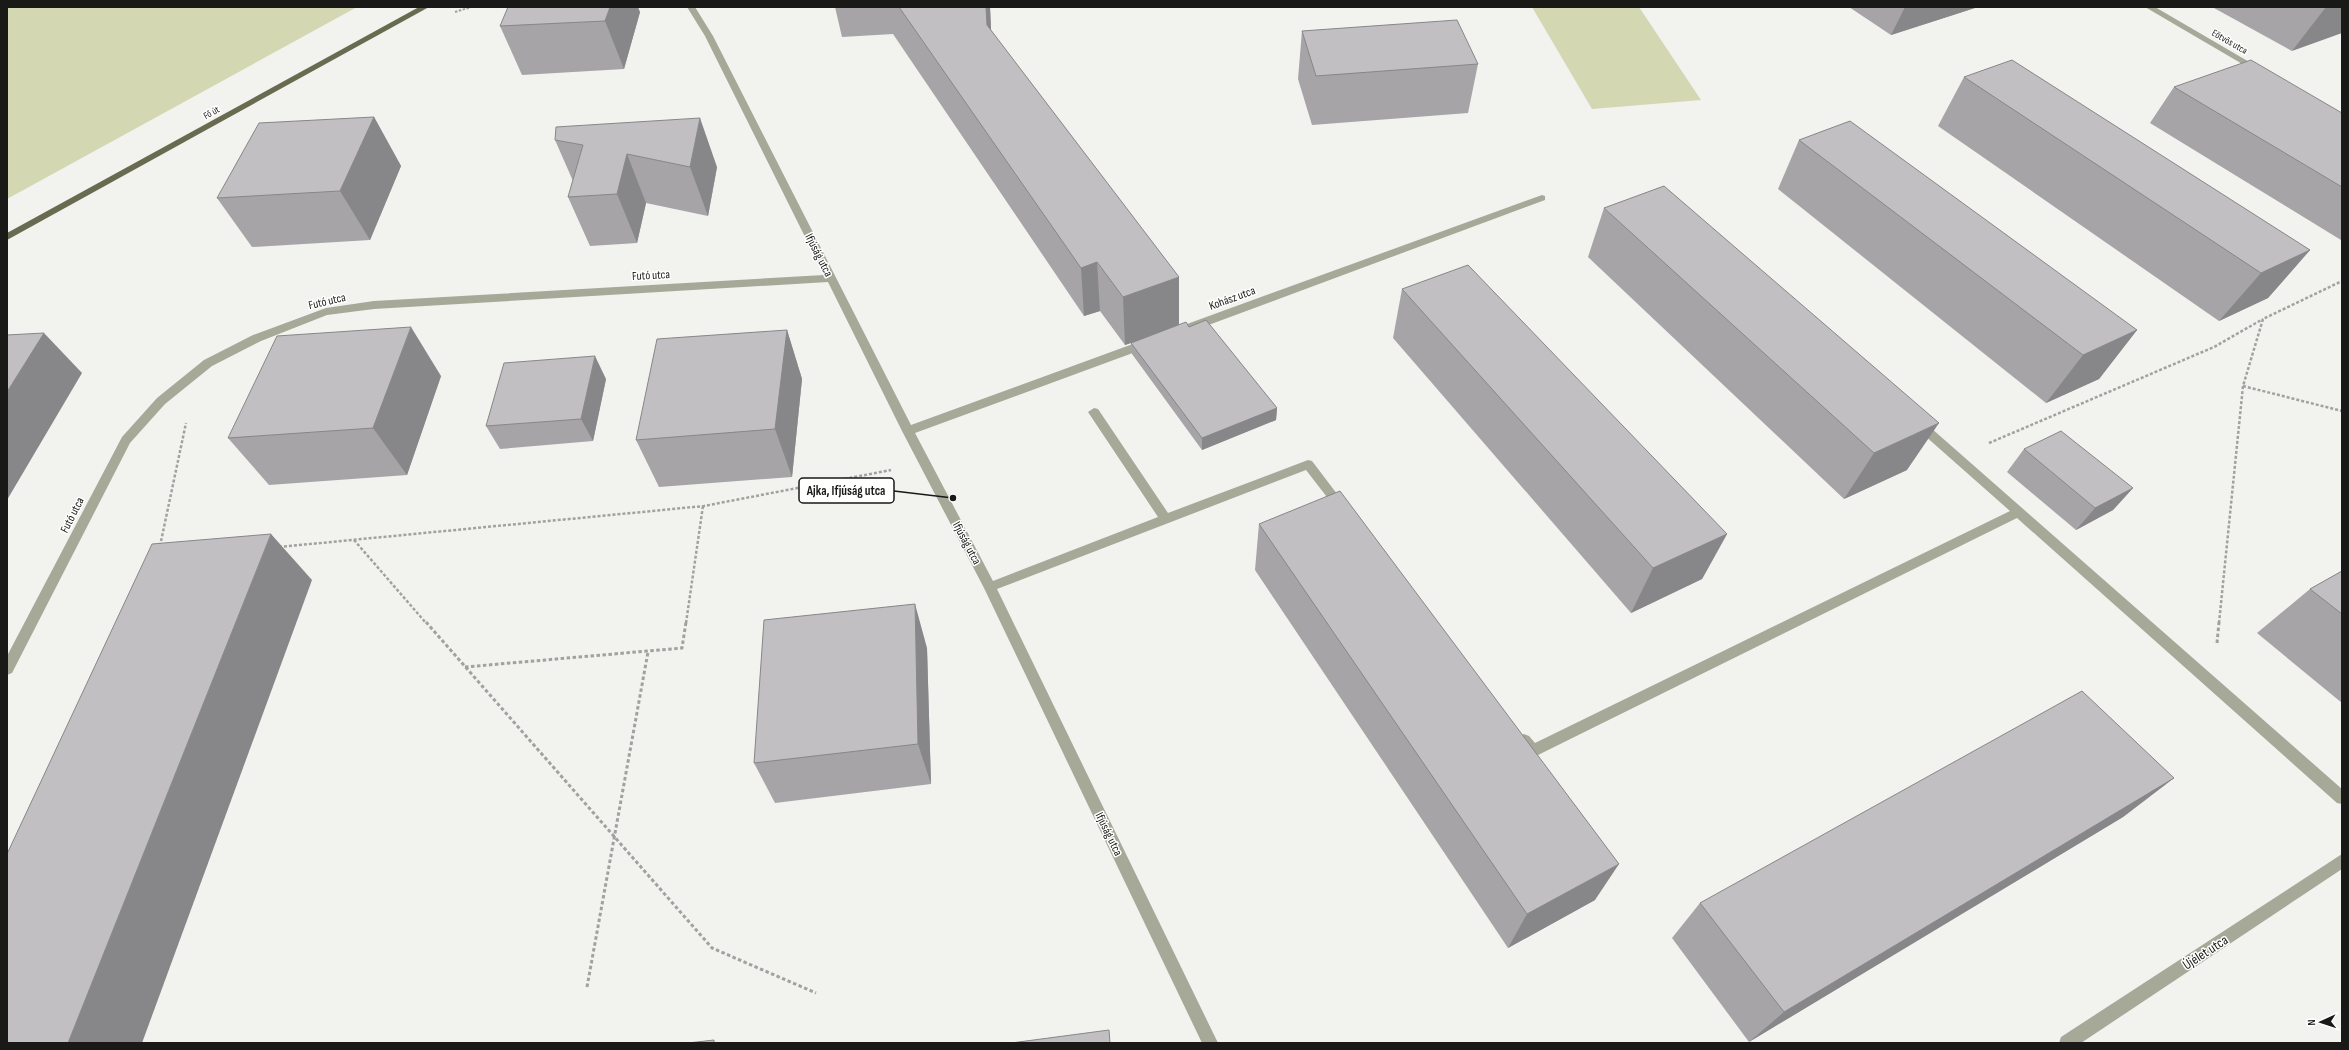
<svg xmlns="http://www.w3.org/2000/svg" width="2349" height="1050" viewBox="0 0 2349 1050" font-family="'Sofia Sans Condensed',sans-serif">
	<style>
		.green { fill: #d3d7b2 }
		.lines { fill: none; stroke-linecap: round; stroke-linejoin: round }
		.path-far2 { stroke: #a1a19f; stroke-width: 2; stroke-dasharray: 2.5 1.5; stroke-linecap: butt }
		.path-far1 { stroke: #a1a19f; stroke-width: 2.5; stroke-dasharray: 3 2; stroke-linecap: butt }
		.path { stroke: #a1a19f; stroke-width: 3; stroke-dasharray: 3.5 2.5; stroke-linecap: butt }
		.minor { fill: #a6a898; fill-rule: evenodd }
		.major { fill: #686b4f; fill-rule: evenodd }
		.wall { fill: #a6a4a7 }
		.shaded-wall { fill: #878688 }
		.building { fill: #c1bfc2; stroke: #878688 }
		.labels { text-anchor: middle; stroke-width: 3; stroke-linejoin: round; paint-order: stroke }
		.far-street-label { font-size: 10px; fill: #191918; stroke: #fffffe }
		.street-label { font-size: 12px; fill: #191918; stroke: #fffffe }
		.near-street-label { font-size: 14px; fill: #191918; stroke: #fffffe }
		.leader { fill: none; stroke: #191918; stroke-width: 1.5 }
		.callout-dot { fill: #191918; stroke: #fffffe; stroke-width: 1.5 }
		.callout { fill: #fffffe; stroke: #191918; stroke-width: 1.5 }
		.callout-label { font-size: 13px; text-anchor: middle; font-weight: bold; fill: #191918 }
	</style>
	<rect width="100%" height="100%" fill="#f2f2ef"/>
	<g class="green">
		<polygon points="7,7 357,7 7,199"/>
		<polygon points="1532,7 1639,7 1701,100 1592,109"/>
	</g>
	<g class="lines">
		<polyline class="path-far2" points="455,12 471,7"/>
		<g class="path-far1">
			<polyline points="2243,386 2342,411"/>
			<polyline points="1989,443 2214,347 2263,319"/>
			<polyline points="354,540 426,623"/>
			<polyline points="160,546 186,423"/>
			<polyline points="279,547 704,506 891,470"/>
			<polyline points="686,623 703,506"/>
			<polyline points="2219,623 2243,386 2263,319 2342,281"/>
		</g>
		<g class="path">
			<polyline points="426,622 712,948 816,993"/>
			<polyline points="2217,643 2219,622"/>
			<polyline points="465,667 682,648 686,622"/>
			<polyline points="587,987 648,652"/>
		</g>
		<g class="minor">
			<polygon points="687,7 695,7 713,36 911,425 1141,341 1145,340 1150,344 1149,347 915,433 993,581 1158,517 1088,412 1094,408 1098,409 1168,513 1308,460 1312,461 1347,507 1345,510 1337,510 1306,470 997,589 1218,1043 1202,1043 984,588 902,431 828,282 374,309 327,315 261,341 212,366 165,404 130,443 12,673 7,675 7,656 122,437 157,398 204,360 253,335 326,308 374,301 824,275 705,36"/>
			<polygon points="2145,7 2155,7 2263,70 2256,72"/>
			<polygon points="1542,195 1545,196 1545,200 1195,330 1191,331 1186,327 1187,324"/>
			<polygon points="1919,420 1923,421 2342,789 2342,804 2337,803 2017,518 1538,755 1533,757 1528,755 1517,740 1519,736 1524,734 1529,736 1535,743 2010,511 1915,427 1913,424 1915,421"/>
			<polygon points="2342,854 2342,869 2081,1043 2059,1043 2061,1037"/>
		</g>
		<polygon class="major" points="419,7 429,7 7,240 7,233"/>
	</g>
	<g class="wall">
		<polygon points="835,7 990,7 991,30 1179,325 1189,327 1277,408 1276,420 1202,450 1132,354 1131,343 1125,345 1100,311 1084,316 893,34 842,37"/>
		<polygon points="1849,7 1978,7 1891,35"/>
		<polygon points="2215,7 2342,7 2292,51 2214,8"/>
		<polygon points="640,12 624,69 522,75 500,26"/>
		<polygon points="1302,31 1478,64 1468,113 1312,125 1298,79"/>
		<polygon points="1964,77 2310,250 2268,298 2219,321 1938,126"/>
		<polygon points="2174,87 2342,113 2342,240 2341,240 2150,123"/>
		<polygon points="374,117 401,166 370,240 252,247 217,198"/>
		<polygon points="555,140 717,167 708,216 646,203 637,243 590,246 568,197 573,181"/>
		<polygon points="1799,140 2137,330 2099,379 2046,403 1778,189"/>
		<polygon points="1604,208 1907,470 1844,499 1588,257"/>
		<polygon points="1402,289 1727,534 1702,579 1631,613 1393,338"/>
		<polygon points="787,330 802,379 792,477 659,487 636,440"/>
		<polygon points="441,376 407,475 269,485 228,438"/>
		<polygon points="606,379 593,441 500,449 486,426"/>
		<polygon points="2024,449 2133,488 2113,510 2076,530 2007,472"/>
		<polygon points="1259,524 1595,900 1508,948 1255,570"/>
		<polygon points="2342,571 2342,703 2257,633 2310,589"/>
		<polygon points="927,648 931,784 775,803 754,763"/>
		<polygon points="2174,778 2123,817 1749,1042 1672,938 1700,903"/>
	</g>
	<g class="shaded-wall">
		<polygon points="610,7 638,7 640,12 624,69 605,21"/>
		<polygon points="986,7 990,7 993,73 987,25"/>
		<polygon points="1905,7 1978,7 1891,35"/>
		<polygon points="2326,7 2342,7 2342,33 2292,51"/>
		<polygon points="374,117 401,166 370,240 340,191"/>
		<polygon points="700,118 717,167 708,216 690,167"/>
		<polygon points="627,154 646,203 637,243 617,194"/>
		<polygon points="2310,250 2268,298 2219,321 2261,273"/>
		<polygon points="1097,262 1100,311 1084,316 1081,268"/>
		<polygon points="1179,277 1179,326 1125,345 1123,297"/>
		<polygon points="411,327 441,376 407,475 373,428"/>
		<polygon points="787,330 802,379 792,477 775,429"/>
		<polygon points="2137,330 2099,379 2046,403 2083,355"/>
		<polygon points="44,333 82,373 7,500 7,392"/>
		<polygon points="595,356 606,379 593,441 581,419"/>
		<polygon points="1277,408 1276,420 1202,450 1202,438"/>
		<polygon points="1939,423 1907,470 1844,499 1874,453"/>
		<polygon points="2133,488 2113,510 2076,530 2095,508"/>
		<polygon points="271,534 312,580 142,1043 68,1043"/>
		<polygon points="1727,534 1702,579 1631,613 1653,568"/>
		<polygon points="915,604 927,648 931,784 918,744"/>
		<polygon points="2174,778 2123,817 1749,1042 1784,1012"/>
		<polygon points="1619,864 1595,900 1508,948 1527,914"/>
	</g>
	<g class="building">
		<polygon points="508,7 610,7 605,21 500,26"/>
		<polygon points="899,7 986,7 987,25 1179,277 1123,297 1097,262 1081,268"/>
		<polygon points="1457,20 1478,64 1316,76 1302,31"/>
		<polygon points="2012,60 2310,250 2261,273 1964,77"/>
		<polygon points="2251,60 2342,113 2342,187 2174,87"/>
		<polygon points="374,117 340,191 217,198 259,123"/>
		<polygon points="700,118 690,167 627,154 617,194 568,197 583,145 555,140 556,127"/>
		<polygon points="1850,121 2137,330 2083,355 1799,140"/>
		<polygon points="1664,186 1939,423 1874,453 1604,208"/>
		<polygon points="1468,265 1727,534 1653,568 1402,289"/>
		<polygon points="1206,320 1277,408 1202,438 1131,343 1186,322 1189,327"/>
		<polygon points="411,327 373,428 228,438 277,336"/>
		<polygon points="787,330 775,429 636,440 657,339"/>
		<polygon points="44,333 7,392 7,335"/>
		<polygon points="595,356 581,419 486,426 504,363"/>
		<polygon points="2061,431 2133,488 2095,508 2024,449"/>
		<polygon points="1340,491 1619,864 1527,914 1259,524"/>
		<polygon points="271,534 68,1043 7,1043 7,854 152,544"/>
		<polygon points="2342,571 2342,614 2310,589"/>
		<polygon points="915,604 918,744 754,763 764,620"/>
		<polygon points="2082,691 2174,778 1784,1012 1700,903"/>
		<polygon points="1109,1030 1110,1043 1011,1043"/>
		<polygon points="714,1040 714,1043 688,1043"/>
	</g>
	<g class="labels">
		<g class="far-street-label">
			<text transform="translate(2230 41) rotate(30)" y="4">Eötvös utca</text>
			<text transform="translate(211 112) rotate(-29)" y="4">Fő út</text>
		</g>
		<g class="street-label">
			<text transform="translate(819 255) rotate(63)" y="4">Ifjúság utca</text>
			<text transform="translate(651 275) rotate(-3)" y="4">Futó utca</text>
			<text transform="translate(1232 298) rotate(-20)" y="4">Kohász utca</text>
			<text transform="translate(327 301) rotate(-13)" y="4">Futó utca</text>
			<text transform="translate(72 515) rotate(-63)" y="4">Futó utca</text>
			<text transform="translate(967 543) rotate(62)" y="4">Ifjúság utca</text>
			<text transform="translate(1109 834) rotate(64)" y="4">Ifjúság utca</text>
		</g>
		<g class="near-street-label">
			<text transform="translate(2205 952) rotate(-33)" y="5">Újélet utca</text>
		</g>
	</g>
	<path class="leader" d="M953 498L894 491"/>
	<circle class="callout-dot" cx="953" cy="498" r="4"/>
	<rect class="callout" x="799" y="478" width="95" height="25" rx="4"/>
	<g class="callout-label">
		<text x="846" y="495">Ajka, Ifjúság utca</text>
	</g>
	<rect width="2349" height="1050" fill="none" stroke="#191918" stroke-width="16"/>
	<g transform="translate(2321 1022) rotate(267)" stroke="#fffffe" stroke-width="3" paint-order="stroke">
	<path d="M0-3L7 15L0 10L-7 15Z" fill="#191918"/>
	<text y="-6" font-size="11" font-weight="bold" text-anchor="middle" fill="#191918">N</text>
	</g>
</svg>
